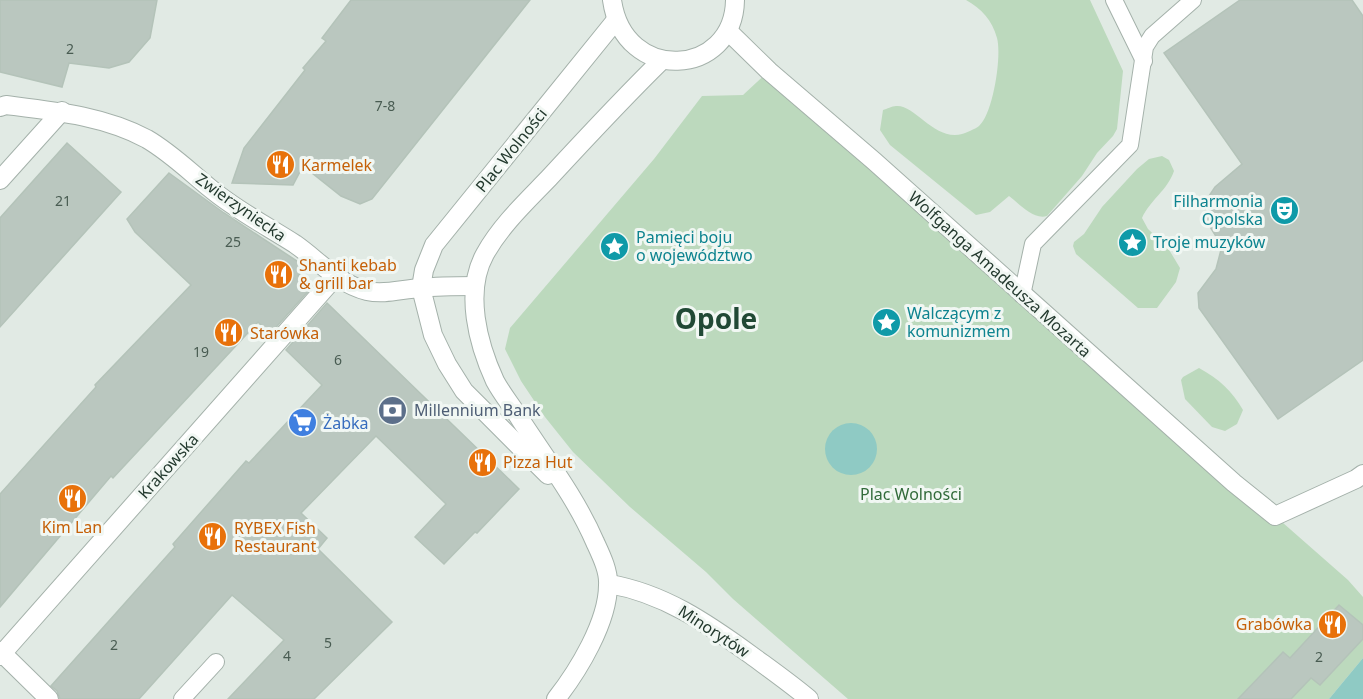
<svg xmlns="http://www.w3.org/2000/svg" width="1363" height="699" viewBox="0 0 1363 699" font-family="'Noto Sans',sans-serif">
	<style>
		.green { fill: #bcd9bd }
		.water { fill: #8fcac4 }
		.building { fill: #bac7bf; stroke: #b4c3b9; stroke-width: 1.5 }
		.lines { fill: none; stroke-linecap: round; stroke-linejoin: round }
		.lane-casing { stroke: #a4b1aa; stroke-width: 18 }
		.street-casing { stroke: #a4b1aa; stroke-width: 20 }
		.lane { stroke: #fff; stroke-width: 16 }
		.street { stroke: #fff; stroke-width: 18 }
		.labels { text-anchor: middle; stroke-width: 6; stroke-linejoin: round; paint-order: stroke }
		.number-label { font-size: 14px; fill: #495c52 }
		.street-label { font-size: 16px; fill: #23392e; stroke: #f1f7f3 }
		.food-label { font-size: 16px; fill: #c56008; stroke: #f1f7f3; text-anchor: start }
		.culture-label { font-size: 16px; fill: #0d838f; stroke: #f1f7f3; text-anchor: start }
		.service-label { font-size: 16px; fill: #4e5e75; stroke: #f1f7f3; text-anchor: start }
		.shop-label { font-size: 16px; fill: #366cbe; stroke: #f1f7f3; text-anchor: start }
		.park-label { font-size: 16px; fill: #326b3a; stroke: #f1f7f3 }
		.town-label { font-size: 28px; font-weight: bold; fill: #214935; stroke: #f1f7f3 }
	</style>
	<rect width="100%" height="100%" fill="#e1eae4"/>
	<g class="green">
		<path d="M966 0H1090L1123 71 1117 129 1113 136 1097 153 1082 176 1047 216C1033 220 1020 204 1009 196L990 212 976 215 890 145 880 130 883 110C887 109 892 106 896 106 915 104 934 141 962 134 966 133 975 129 979 126 993 114 1002 56 997 38 992 20 982 9 966 0Z"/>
		<polygon points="769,71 1348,580 1363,597 1363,658 1329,699 848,699 733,599 706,572 630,507 573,452 545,417 521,381 505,349 510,328 654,159 702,96 743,95"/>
		<path d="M1162 156 1169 160 1174 171C1167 191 1150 200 1142 218L1148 229 1168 248 1180 268 1176 282 1157 308H1138L1076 254 1073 246 1074 242 1084 234 1102 207 1137 169 1149 159Z"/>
		<path d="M1199 368C1219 379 1232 391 1243 410L1237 424 1225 431 1212 427 1185 399 1181 380 1183 377Z"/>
	</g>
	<g class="water">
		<circle cx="851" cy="449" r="26"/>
		<polygon points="1363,658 1363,699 1329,699"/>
	</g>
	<g class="building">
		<polygon points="0,0 157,0 150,38 129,62 109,68 69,63 62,87 0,72"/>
		<polygon points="351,0 530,0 372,199 360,204 341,196 303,166 293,185 232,183 244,148 305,70 303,68 326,41 322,38"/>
		<polygon points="1240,0 1352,0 1363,16 1363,360 1278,419 1199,308 1198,293 1216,269 1222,246 1207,222 1205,214 1207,199 1215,187 1242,164 1164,53"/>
		<polygon points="67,143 121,192 0,327 0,218"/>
		<polygon points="169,173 224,213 306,267 298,276 311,288 270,334 258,322 113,478 111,476 0,607 0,494 96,387 95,385 191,285 135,232 127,219"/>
		<polygon points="327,303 519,489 477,533 475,532 444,564 415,537 446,504 376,436 301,513 327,538 318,549 392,622 314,699 228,699 284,640 232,595 139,699 60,699 57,691 51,686 175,547 173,544 246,461 249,463 322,385 286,350"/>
		<polygon points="1339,605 1363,625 1363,639 1320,685 1311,678 1291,699 1238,699 1283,652 1290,658"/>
	</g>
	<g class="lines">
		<defs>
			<g id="lane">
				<polyline points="1114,0 1144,61"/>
				<polyline points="1022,295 1033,244 1130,145 1145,47 1152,36 1193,0"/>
				<polyline points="182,699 216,662"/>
			</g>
			<g id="street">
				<path d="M612 0C624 85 734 77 735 0"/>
				<polyline points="728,31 769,71 874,161 1234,483 1275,516 1356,479 1363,474"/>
				<path d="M0 107 6 105C54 111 104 116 147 139 171 153 190 172 211 189 236 210 267 226 295 244 318 260 338 284 367 291 385 295 402 289 421 288 438 286 457 286 475 286"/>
				<polyline points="0,180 62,111"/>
				<polyline points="548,475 464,391 447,364 433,335 421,288 424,270 434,245 616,20"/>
				<path d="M609 584C663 593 707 623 751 655 770 669 790 683 809 699"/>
				<polyline points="0,651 49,699"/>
				<polyline points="0,656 336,276"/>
				<path d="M556 699C578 671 608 622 608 585 609 571 601 555 595 542 576 498 546 459 520 419 512 406 502 394 495 381 478 344 464 292 485 254 501 225 527 201 549 178 586 138 623 98 662 60"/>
			</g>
		</defs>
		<use href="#lane" class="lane-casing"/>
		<use href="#street" class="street-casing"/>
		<use href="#lane" class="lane"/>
		<use href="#street" class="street"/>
	</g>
	<defs>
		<symbol id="restaurant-disc" viewBox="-11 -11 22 22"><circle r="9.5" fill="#e8710a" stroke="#f1f7f3"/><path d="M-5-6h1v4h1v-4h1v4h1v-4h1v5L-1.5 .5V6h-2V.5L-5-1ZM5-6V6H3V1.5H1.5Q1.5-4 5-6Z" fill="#fff"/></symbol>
		<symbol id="theatre-disc" viewBox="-11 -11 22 22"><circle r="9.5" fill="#0f9aa8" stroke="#f1f7f3"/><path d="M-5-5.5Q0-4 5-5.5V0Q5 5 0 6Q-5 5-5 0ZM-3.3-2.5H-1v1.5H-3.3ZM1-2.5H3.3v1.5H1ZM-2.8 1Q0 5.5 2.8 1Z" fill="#fff"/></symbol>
		<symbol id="sight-disc" viewBox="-11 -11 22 22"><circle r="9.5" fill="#0f9aa8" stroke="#f1f7f3"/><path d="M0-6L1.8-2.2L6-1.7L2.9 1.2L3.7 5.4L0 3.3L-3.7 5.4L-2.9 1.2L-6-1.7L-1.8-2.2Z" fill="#fff"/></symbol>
		<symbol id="bank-disc" viewBox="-11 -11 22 22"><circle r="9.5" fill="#5c6f8a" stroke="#f1f7f3"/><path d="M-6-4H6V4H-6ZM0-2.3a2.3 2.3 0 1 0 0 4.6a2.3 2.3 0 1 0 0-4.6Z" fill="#fff"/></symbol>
		<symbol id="supermarket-disc" viewBox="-11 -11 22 22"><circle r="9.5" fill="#3f7fe0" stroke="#f1f7f3"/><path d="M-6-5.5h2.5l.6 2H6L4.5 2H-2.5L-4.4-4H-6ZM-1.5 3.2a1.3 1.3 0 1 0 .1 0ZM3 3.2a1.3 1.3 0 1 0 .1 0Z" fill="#fff"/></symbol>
	</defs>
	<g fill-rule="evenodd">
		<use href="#restaurant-disc" x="264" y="148" width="33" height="33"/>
		<use href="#theatre-disc" x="1268" y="194" width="33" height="33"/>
		<use href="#sight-disc" x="1116" y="226" width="33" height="33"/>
		<use href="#sight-disc" x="598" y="230" width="33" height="33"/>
		<use href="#restaurant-disc" x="262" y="258" width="33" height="33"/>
		<use href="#sight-disc" x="870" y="306" width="33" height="33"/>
		<use href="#restaurant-disc" x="212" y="316" width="33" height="33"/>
		<use href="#bank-disc" x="376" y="394" width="33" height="33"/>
		<use href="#supermarket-disc" x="286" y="406" width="33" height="33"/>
		<use href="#restaurant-disc" x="466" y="446" width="33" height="33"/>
		<use href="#restaurant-disc" x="56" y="482" width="33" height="33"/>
		<use href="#restaurant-disc" x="196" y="520" width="33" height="33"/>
		<use href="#restaurant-disc" x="1316" y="608" width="33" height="33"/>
	</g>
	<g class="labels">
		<g class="number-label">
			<text x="70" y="54">2</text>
			<text x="385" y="111">7-8</text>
			<text x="63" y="206">21</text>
			<text x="233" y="247">25</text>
			<text x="201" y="357">19</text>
			<text x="338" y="365">6</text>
			<text x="328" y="648">5</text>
			<text x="114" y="650">2</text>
			<text x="287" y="661">4</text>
			<text x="1319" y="662">2</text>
		</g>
		<g class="street-label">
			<text transform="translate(511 150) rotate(-51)" y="6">Plac Wolności</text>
			<text transform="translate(241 207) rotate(35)" y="6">Zwierzyniecka</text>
			<text transform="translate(1000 274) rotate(42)" y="6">Wolfganga Amadeusza Mozarta</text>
			<text transform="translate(168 466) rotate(-48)" y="6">Krakowska</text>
			<text transform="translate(714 631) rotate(33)" y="6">Minorytów</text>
		</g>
		<g class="food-label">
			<text x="301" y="171">Karmelek</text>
			<text x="299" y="271">Shanti kebab<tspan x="299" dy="18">&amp; grill bar</tspan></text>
			<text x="250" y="339">Starówka</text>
			<text x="503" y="468">Pizza Hut</text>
			<text x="72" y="533" text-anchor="middle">Kim Lan</text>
			<text x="234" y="534">RYBEX Fish<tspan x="234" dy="18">Restaurant</tspan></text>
			<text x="1312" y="630" text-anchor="end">Grabówka</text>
		</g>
		<g class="culture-label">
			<text x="1263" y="207" text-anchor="end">Filharmonia<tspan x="1263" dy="18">Opolska</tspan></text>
			<text x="636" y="243">Pamięci boju<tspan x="636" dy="18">o województwo</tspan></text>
			<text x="1153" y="248">Troje muzyków</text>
			<text x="907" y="319">Walczącym z<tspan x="907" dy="18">komunizmem</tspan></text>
		</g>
		<g class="service-label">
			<text x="414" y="416">Millennium Bank</text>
		</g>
		<g class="shop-label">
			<text x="323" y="429">Żabka</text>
		</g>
		<g class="park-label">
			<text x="911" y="500">Plac Wolności</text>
		</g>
		<g class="town-label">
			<text x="716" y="329">Opole</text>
		</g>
	</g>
</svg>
